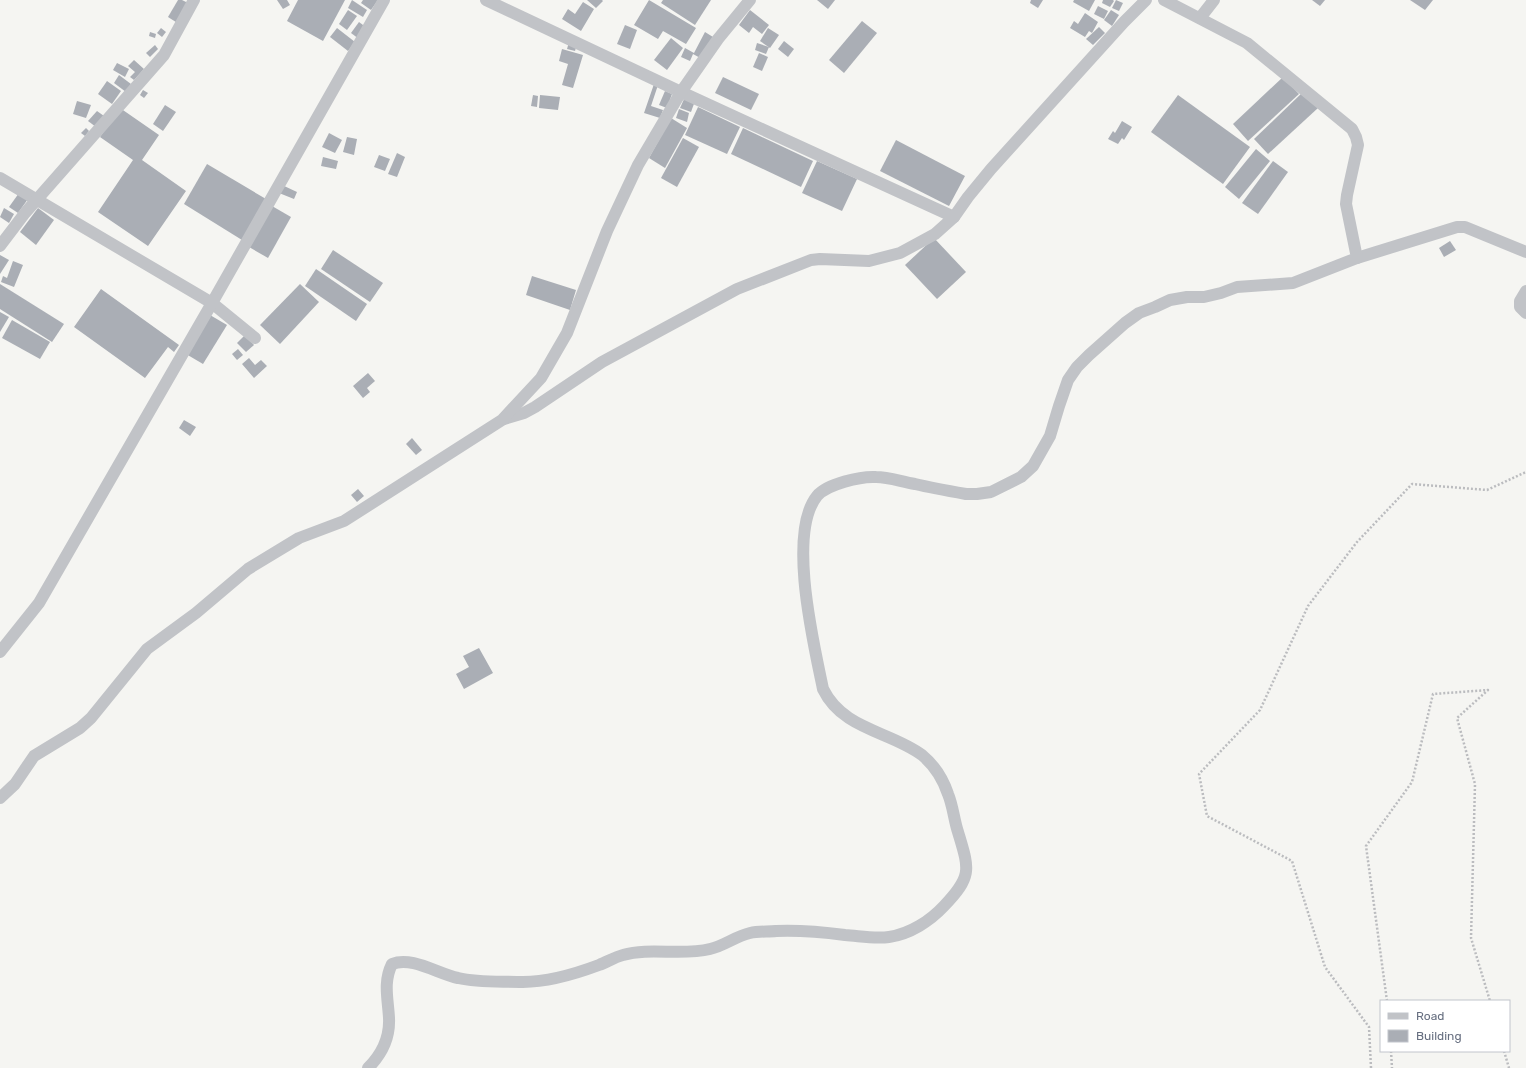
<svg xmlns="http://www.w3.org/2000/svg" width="1526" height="1068" viewBox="0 0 1526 1068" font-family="Rubik,sans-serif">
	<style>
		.building { fill: #aaaeb5 }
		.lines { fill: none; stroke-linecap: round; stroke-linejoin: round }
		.path { stroke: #bbbcbf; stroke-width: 2.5; stroke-dasharray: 2 2; stroke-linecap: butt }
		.street { stroke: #c1c3c7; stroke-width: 12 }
	</style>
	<rect width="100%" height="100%" fill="#f5f5f2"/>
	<g class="building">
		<polygon points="178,0 182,0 190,4 179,24 168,17"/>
		<polygon points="277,0 287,0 290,5 283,9"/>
		<polygon points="298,0 345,0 323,41 287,21"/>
		<polygon points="352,0 367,10 363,17 348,8"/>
		<polygon points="363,0 378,0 371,10 361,3"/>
		<polygon points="587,0 602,0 603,1 596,8"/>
		<polygon points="649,0 696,28 686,44 663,31 658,39 634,25"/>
		<polygon points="663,0 711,0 695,25 661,3"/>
		<polygon points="817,0 835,0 828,9"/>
		<polygon points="1031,0 1043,0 1038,8 1030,3"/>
		<polygon points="1074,0 1095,0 1089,11 1073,2"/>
		<polygon points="1103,0 1113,0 1114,1 1110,7 1102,3"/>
		<polygon points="1116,0 1123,3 1119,11 1112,8"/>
		<polygon points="1312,0 1325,0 1320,6"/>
		<polygon points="1410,0 1433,0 1425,10"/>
		<polygon points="583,2 594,9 581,31 562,19 568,9 575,14"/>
		<polygon points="1098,6 1108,11 1104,19 1094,14"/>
		<polygon points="348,10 357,16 347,30 339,24"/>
		<polygon points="750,10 769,25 762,34 753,27 749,33 739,25"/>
		<polygon points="1111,10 1119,15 1112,26 1104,20"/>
		<polygon points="1085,13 1098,22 1092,33 1089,31 1085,37 1070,28 1074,21 1078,24"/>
		<polygon points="862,21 877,33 844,73 829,60"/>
		<polygon points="359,22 367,28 359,39 351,33"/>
		<polygon points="625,25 637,30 630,49 617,44"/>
		<polygon points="1099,27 1105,33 1093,45 1086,39"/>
		<polygon points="161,28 166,32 162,37 157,33"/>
		<polygon points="337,28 355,42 348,51 330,37"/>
		<polygon points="768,28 779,35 770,48 760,41"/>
		<polygon points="150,32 156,34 155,38 149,36"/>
		<polygon points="705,32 713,37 702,59 693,54 690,61 681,57 685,48 694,53"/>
		<polygon points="671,38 683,48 667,70 654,60"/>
		<polygon points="784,41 794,49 788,57 778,49"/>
		<polygon points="569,42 577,44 575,51 567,49"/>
		<polygon points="757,43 769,47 766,54 755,50"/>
		<polygon points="155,45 158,49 150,57 146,53"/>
		<polygon points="562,49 583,55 573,88 562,85 568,64 559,61"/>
		<polygon points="759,53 768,57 762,71 753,67"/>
		<polygon points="134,60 144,69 134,80 130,77 135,72 128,66"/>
		<polygon points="117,63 129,69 125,77 113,70"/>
		<polygon points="119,75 131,84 126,92 114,83"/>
		<polygon points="723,77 759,94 751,110 715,93"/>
		<polygon points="1283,77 1299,94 1248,141 1233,124"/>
		<polygon points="107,81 121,91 112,104 98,94"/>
		<polygon points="654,84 658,85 651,106 663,110 660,118 644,113"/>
		<polygon points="143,90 148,93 144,98 140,95"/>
		<polygon points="665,91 672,94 667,108 659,105"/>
		<polygon points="1303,92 1318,108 1268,154 1254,139"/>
		<polygon points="533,95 538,96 537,107 531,106"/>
		<polygon points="540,95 560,97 558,110 539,108"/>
		<polygon points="1178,95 1250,147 1223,184 1151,132"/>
		<polygon points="685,97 695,101 691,112 680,108"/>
		<polygon points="77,101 91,105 86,118 73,114"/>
		<polygon points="165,105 176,112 163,131 153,124"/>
		<polygon points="698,107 740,127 727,154 685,135"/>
		<polygon points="120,108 159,135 142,160 186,191 148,246 98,212 133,160 100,137"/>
		<polygon points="679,109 689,113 687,122 676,118"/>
		<polygon points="97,111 104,116 96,127 88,121"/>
		<polygon points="671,118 687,128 665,168 649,158"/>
		<polygon points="1122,121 1132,127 1124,140 1122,138 1118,144 1108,139 1113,131 1115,133"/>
		<polygon points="86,128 89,131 85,136 81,133"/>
		<polygon points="743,128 813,161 801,187 731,154"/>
		<polygon points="329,133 342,140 335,153 322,147"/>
		<polygon points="347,137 357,139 354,155 343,152"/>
		<polygon points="683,138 699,147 677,187 661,178"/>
		<polygon points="896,140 965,176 949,206 880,171"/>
		<polygon points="1256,149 1270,161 1239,199 1225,187"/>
		<polygon points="397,153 405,157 397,177 388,174"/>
		<polygon points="379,155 390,159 385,171 374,167"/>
		<polygon points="323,157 338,161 336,169 321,166"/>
		<polygon points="817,161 857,179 842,211 802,193"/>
		<polygon points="1273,161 1288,172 1258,214 1242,203"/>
		<polygon points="207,164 266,199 242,240 184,204"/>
		<polygon points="282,185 297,192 294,199 279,193"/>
		<polygon points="19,193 28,199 18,213 9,207"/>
		<polygon points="272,206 291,217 268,258 249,247"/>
		<polygon points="4,208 14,214 9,223 0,217"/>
		<polygon points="38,208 54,220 36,245 20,232"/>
		<polygon points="934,238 966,272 937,299 905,265"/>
		<polygon points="1450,241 1456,250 1444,257 1439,248"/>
		<polygon points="333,250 383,283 370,302 321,269"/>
		<polygon points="0,255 9,260 0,274"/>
		<polygon points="13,261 23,265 14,287 1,282 3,276 7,278"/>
		<polygon points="316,269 367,304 356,321 305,286"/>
		<polygon points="532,276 576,290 570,310 526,295"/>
		<polygon points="0,284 64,324 52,342 0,309"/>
		<polygon points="300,284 319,302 280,344 260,325"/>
		<polygon points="101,289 179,345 174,352 168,347 145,378 74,327"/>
		<polygon points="0,312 9,317 0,332"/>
		<polygon points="210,315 227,325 203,364 186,354"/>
		<polygon points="12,320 50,342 40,359 2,338"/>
		<polygon points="245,335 254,345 246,352 237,343"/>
		<polygon points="238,349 243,355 237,360 232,354"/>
		<polygon points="249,358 255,365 261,360 267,366 254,378 242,364"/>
		<polygon points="368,373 375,381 367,388 370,392 363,398 353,386"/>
		<polygon points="184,420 196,427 190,436 179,428"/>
		<polygon points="412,438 422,450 416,455 406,444"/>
		<polygon points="358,489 364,496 357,502 351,495"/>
		<polygon points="479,648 493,673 464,689 456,674 469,667 463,656"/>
	</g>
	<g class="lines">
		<g class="path">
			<polyline points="1387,1001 1366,846 1412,782 1433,694 1488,690 1457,718 1475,784 1471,938 1490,1001"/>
			<polyline points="1391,1051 1392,1068"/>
			<polyline points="1504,1051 1509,1068"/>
			<polyline points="1371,1068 1369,1027 1325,967 1292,861 1207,816 1199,774 1260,710 1308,606 1357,542 1412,484 1487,490 1526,472"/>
		</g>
		<g class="street">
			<polyline points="486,0 681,92 954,217"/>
			<polyline points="1200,18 1214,0"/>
			<polyline points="0,178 212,303 255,338"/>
			<polyline points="0,246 25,213 164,55 194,0"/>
			<polyline points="1357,258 1457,227 1465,227 1526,252"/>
			<polyline points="1526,291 1520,301 1520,307 1526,313"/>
			<polyline points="504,419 524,413 535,407 602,362 737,289 811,260 820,259 869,261 900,253 935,234 954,217 968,197 991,169 1124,22 1146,0"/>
			<polyline points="0,652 39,603 212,303 384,0"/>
			<polyline points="0,798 15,784 34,756 80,728 91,718 147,649 196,613 248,569 299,538 344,521 502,420 541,378 567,333 607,231 638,165 681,92 718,39 750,0"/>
			<path d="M368 1068C381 1055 390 1038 389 1018 388 999 383 982 392 964 412 956 438 974 458 978 479 983 502 981 523 982 549 982 575 974 599 965 607 962 615 957 623 955 650 947 682 956 710 949 724 946 736 936 750 933 759 931 768 932 776 931 800 930 822 932 845 935 860 936 874 939 889 937 910 934 930 921 944 906 973 876 969 869 958 832 954 820 953 806 948 794 943 779 934 765 922 755 890 731 843 730 823 689 814 645 787 533 817 496 827 484 861 476 876 477 889 477 902 482 915 484 932 488 949 491 966 494H977L991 492 1021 477 1033 466 1050 436 1059 406 1068 380 1077 367 1089 355 1125 323 1139 313 1155 307 1170 300 1187 297H1204L1221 293 1237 287 1293 283 1357 258 1346 204 1347 195 1358 145 1356 137 1352 129 1247 43 1164 0"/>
		</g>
	</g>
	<rect x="1380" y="1000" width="130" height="52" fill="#ffffff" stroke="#c2c5cc"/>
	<rect x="1388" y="1013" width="20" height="6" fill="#c1c3c7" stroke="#c2c5cc"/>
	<text x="1416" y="1020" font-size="12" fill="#676f80">Road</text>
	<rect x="1388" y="1030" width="20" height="12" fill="#aaaeb5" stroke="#c2c5cc"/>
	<text x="1416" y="1040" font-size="12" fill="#676f80">Building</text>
</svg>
